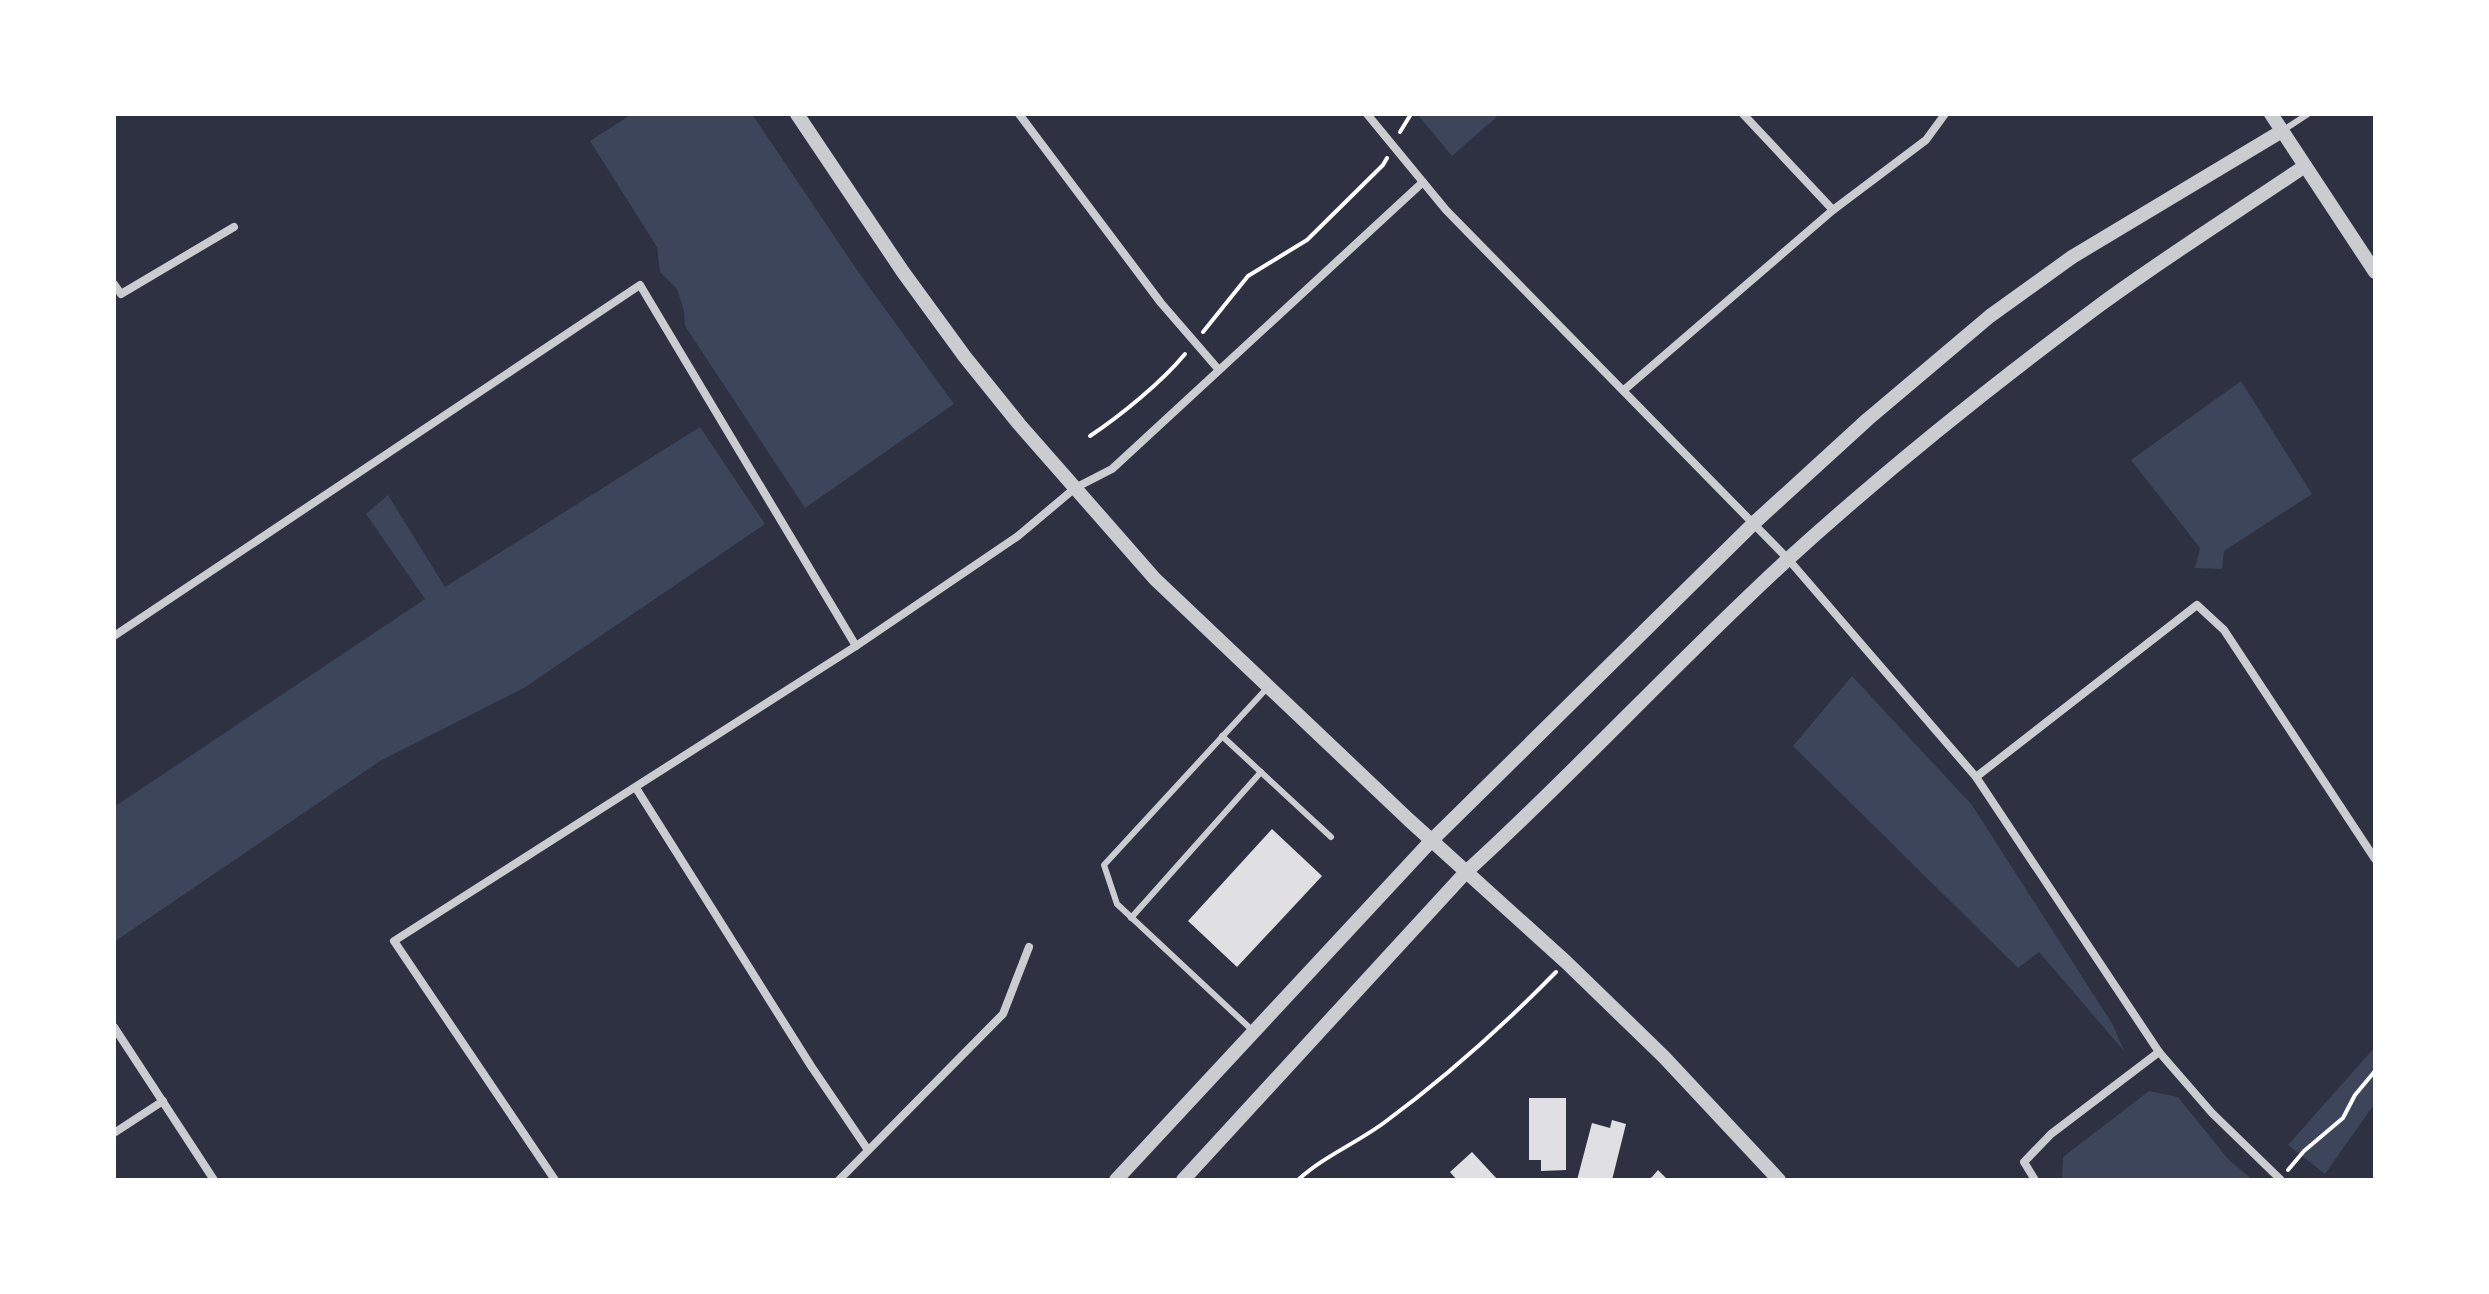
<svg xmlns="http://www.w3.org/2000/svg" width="2489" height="1294" viewBox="0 0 2489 1294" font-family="Figtree,sans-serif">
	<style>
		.green { fill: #3c4559 }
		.building { fill: #e0e0e3 }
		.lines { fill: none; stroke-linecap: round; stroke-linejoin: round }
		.path { stroke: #fff; stroke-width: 4 }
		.service { stroke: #caccd0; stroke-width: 6 }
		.minor { stroke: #caccd0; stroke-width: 8 }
		.tertiary { stroke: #caccd0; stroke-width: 14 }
	</style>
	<rect width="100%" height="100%" fill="#2d3142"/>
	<g class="green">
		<polygon points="632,114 752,114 859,273 954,404 805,508 685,326 684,311 677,289 660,272 657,247 590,141"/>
		<polygon points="1417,114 1500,114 1452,156"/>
		<polygon points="2241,381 2312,494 2224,551 2222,569 2195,568 2200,548 2131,460"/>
		<polygon points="700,427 765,524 524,688 380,761 114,942 114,807 425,599 366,514 388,495 445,587"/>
		<polygon points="1852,676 1972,805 2113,1025 2124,1051 2039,952 2018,968 1793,746"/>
		<polygon points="2375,1047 2375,1103 2325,1174 2288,1145"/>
		<polygon points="2149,1091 2178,1097 2228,1159 2253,1180 2064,1180 2062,1176 2063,1157"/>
	</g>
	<g class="building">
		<polygon points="1272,829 1322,876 1237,967 1188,921"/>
		<polygon points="1529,1098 1566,1098 1566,1170 1541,1171 1541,1160 1529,1160"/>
		<polygon points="1612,1120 1626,1124 1612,1180 1577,1180 1592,1123 1610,1128"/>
		<polygon points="1472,1152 1498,1180 1457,1180 1450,1172"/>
		<polygon points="1658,1170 1668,1180 1646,1180 1652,1177"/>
	</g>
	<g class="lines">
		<g class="path">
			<polyline points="1400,132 1411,114"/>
			<polyline points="1203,332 1248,276 1307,240 1383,165 1387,158"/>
			<path d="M1090 436C1120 416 1162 382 1185 354"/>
			<polyline points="2288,1170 2304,1151 2343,1118 2355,1095 2375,1071"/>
			<path d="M1298 1180C1324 1156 1357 1143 1385 1122 1446 1077 1502 1027 1556 972"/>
		</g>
		<g class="service">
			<polyline points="2282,131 2308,114"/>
			<polyline points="1222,736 1331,837"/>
			<polyline points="1131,918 1261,772"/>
			<polyline points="1252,1030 1117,904 1104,865 1268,687"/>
		</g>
		<g class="minor">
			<polyline points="1019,114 1161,303 1219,370"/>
			<polyline points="1367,114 1446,210 1788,559 1976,777 2159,1052 2212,1113 2281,1180"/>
			<polyline points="1743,114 1833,210"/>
			<polyline points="114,284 121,294 234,227"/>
			<polyline points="1624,390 1833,210 1926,140 1945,114"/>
			<polyline points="114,636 640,285 856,646"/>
			<polyline points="1976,777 2197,605 2224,630 2375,859"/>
			<polyline points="636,788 811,1066 868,1150"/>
			<polyline points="114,1027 214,1180"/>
			<polyline points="114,1133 163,1101"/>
			<polyline points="555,1180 394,941 856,646 1018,536 1075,488 1112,469 1423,182"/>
			<polyline points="839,1180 1003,1014 1029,947"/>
			<polyline points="2035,1180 2024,1162 2051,1134 2159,1052"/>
		</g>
		<g class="tertiary">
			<polyline points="797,114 903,272 965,357 1019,424 1155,579 1409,820 1566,962 1664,1057 1779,1180"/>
			<polyline points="2271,114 2375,272"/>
			<polyline points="1116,1180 1431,841 1754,523 1868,419 1990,316 2072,257 2282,131"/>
			<path d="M1183 1180 1466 872C1576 772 1677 661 1787 560 1886 470 1992 385 2100 305 2167 256 2237 212 2305 166"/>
		</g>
	</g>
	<rect width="2489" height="1294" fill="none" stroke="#ffffff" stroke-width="232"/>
</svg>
